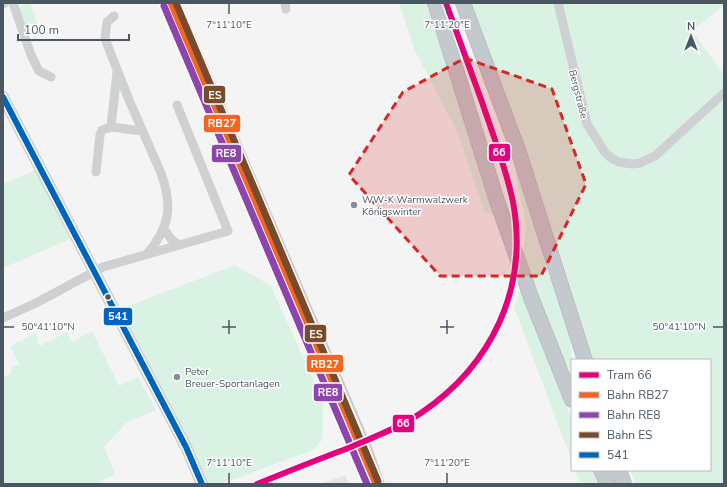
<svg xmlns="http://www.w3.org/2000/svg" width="727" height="487" viewBox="0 0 727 487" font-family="'Nunito Sans',sans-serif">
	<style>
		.education { fill: #e6e5e6 }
		.green { fill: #d9f2e3 }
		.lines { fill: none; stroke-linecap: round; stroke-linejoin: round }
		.trunk-casing { stroke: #b9bec3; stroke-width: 16 }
		.minor { stroke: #ced0d2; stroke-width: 9 }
		.secondary { stroke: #ced0d4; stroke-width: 12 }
		.trunk { stroke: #c4c9cd; stroke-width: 14 }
		.tram { stroke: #c9cacc; stroke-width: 1 }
		.rail { stroke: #c9cacc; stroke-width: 2 }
		.bus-1-casing { stroke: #fff; stroke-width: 9 }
		.bus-1 { stroke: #0065bd; stroke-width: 6 }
		.rail-1-casing { stroke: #fff; stroke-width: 10 }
		.rail-2-casing { stroke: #fff; stroke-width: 10 }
		.rail-3-casing { stroke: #fff; stroke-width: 10 }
		.rail-1 { stroke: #f26522; stroke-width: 7 }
		.rail-2 { stroke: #8e44ad; stroke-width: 7 }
		.rail-3 { stroke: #7a4b2a; stroke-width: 7 }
		.tram-1-casing { stroke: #fff; stroke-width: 9 }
		.tram-1 { stroke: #e5007d; stroke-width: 6 }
		.marked { fill: #d62828; fill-opacity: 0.2; stroke: #d62828; stroke-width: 3; stroke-dasharray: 8 5; stroke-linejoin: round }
		.ticks { fill: none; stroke: #4a5661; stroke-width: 1.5 }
		.poi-dot { fill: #868d94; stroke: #fff; stroke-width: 1.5 }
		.bus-dot { fill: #4a5661; stroke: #fff; stroke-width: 1.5 }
		.labels { text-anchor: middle; stroke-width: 3; stroke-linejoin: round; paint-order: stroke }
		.street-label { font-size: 10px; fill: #4a5661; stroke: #fff }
		.poi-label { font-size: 10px; fill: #4a5661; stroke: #fff; text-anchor: start }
		.ticks-label { font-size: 10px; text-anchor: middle; fill: #4a5661; stroke: #fff; stroke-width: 3; stroke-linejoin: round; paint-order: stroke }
		.line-badge { stroke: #fff; stroke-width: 1.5 }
		.badge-label { font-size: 11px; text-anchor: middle; font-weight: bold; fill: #fff }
	</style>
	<rect width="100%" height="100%" fill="#f4f4f4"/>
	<polygon class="education" points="345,475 349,484 321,484"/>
	<g class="green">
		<polygon points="25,3 30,3 38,25 26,28 19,9"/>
		<polygon points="399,3 426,3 496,216 484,211 457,131 415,51"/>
		<polygon points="470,3 555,3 584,127 590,138 601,153 639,167 649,164 656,159 724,94 724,484 636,484 630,470 710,470 710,360 594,360 562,259"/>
		<polygon points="561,3 724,3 724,5 692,31 724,75 724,89 646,158 631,161 613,155 604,146 590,123"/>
		<polygon points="35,170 70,239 3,268 3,184"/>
		<polygon points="517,170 570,331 572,374 556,344 523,253 526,232 525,218 515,173"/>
		<polygon points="235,265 271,286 323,402 323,431 322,440 313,450 221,484 208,484 193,449 121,309"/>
		<polygon points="521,287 548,360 572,420 572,462 514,307"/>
		<polygon points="92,331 119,386 138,377 156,410 126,423 104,447 115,474 96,484 3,484 3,378 11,374 11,368 19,364 10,346 35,333 38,339 36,340 40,346 67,332 72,342"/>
		<polygon points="575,470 592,470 597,484 581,484"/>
	</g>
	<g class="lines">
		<defs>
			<g id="trunk">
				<polyline points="435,3 497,201 532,300 572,400"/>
				<polyline points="463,3 518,150 585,360"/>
				<polyline points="601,470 607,484"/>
				<polyline points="619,470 624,484"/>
			</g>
		</defs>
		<use href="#trunk" class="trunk-casing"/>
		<g class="minor">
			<polyline points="13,3 31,55 39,71 51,77"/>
			<polyline points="285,3 286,9"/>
			<polyline points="558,3 587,124 604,151 611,158 619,162 632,164 640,163 655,156 724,93"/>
			<polyline points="3,4 5,3"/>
			<path d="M114 16 107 22 105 38 109 49 129 100 161 173C173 206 170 227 147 254"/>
			<polyline points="117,72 111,127 142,131"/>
			<polyline points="96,172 100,135 102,130 111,127"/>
			<polyline points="164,229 171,239 179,245"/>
			<polyline points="3,318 36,303 103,267 228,231 177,105"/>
		</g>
		<polyline class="secondary" points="3,97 186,447 202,484"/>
		<use href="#trunk" class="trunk"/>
		<polyline class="tram" points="446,3 468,54"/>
		<polyline class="rail" points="188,21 371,447 384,484"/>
		<defs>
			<polyline id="bus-1" points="3,97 186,447 202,484"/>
		</defs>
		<use href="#bus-1" class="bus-1-casing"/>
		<use href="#bus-1" class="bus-1"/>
		<defs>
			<polyline id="rail-1" points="171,3 376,484"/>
			<polyline id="rail-2" points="164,6 367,484"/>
			<polyline id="rail-3" points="176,3 378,481"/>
		</defs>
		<use href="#rail-1" class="rail-1-casing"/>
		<use href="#rail-2" class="rail-2-casing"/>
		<use href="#rail-3" class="rail-3-casing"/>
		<use href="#rail-1" class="rail-1"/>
		<use href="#rail-2" class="rail-2"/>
		<use href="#rail-3" class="rail-3"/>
		<defs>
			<path id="tram-1" d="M257 484C287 472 316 460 346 449 371 438 397 429 421 413 492 365 529 288 513 202 506 168 493 135 482 102 470 69 458 36 446 3"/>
		</defs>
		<use href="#tram-1" class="tram-1-casing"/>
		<use href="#tram-1" class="tram-1"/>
	</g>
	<path class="marked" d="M465 58 552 89 586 184 541 276H440L349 175 403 92Z"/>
	<path class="ticks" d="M229 4V14M447 4V14M229 320V334M447 320V334M4 327H14M222 327H236M440 327H454M713 327H723M229 473V483M447 473V483"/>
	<g class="poi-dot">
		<circle cx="354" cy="205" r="4"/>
		<circle cx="177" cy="377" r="4"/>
	</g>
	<circle class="bus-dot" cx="108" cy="297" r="3.5"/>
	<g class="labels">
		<g class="street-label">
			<text transform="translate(579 94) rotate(76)" y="4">Bergstraße</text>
		</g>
		<g class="poi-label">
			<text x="362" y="203">WW-K Warmwalzwerk<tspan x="362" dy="12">Königswinter</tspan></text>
			<text x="185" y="375">Peter<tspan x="185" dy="12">Breuer-Sportanlagen</tspan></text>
		</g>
	</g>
	<g class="ticks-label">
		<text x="229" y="28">7°11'10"E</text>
		<text x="447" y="28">7°11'20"E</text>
		<text x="48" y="330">50°41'10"N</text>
		<text x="679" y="330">50°41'10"N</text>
		<text x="229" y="466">7°11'10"E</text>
		<text x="447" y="466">7°11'20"E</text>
	</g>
	<g class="line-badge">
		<rect x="203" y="85" width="23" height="19" rx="4" fill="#7a4b2a"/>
		<rect x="203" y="114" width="38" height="19" rx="4" fill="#f26522"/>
		<rect x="488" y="143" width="23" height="19" rx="4" fill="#e5007d"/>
		<rect x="211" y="144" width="31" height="19" rx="4" fill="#8e44ad"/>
		<rect x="103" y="307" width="30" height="19" rx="4" fill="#0065bd"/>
		<rect x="304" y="324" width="23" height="19" rx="4" fill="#7a4b2a"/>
		<rect x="306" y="354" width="38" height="19" rx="4" fill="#f26522"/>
		<rect x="313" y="383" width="30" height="19" rx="4" fill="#8e44ad"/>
		<rect x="392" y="414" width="23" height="19" rx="4" fill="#e5007d"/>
	</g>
	<g class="badge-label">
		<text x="215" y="99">ES</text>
		<text x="222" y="127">RB27</text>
		<text x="499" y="156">66</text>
		<text x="226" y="157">RE8</text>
		<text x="118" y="320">541</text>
		<text x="316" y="338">ES</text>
		<text x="325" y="368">RB27</text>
		<text x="328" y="396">RE8</text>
		<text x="403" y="427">66</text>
	</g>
	<rect width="727" height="487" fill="none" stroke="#4a5661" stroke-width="8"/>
	<rect x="571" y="359" width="140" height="112" fill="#ffffff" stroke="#b7bbc0"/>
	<rect x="579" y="372" width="20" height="6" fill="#e5007d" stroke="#b7bbc0"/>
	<text x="607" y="379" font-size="12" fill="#4a5661">Tram 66</text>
	<rect x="579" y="392" width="20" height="6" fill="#f26522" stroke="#b7bbc0"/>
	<text x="607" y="399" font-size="12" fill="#4a5661">Bahn RB27</text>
	<rect x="579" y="412" width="20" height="6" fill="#8e44ad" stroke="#b7bbc0"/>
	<text x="607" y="419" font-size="12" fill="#4a5661">Bahn RE8</text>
	<rect x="579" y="432" width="20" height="6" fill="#7a4b2a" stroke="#b7bbc0"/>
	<text x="607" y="439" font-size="12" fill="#4a5661">Bahn ES</text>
	<rect x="579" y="452" width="20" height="6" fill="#0065bd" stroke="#b7bbc0"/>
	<text x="607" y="459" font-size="12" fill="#4a5661">541</text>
	<g transform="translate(691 36)" stroke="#ffffff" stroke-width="3" paint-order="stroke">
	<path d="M0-3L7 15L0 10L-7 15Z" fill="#4a5661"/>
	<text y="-6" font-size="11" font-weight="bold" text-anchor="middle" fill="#4a5661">N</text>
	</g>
	<path d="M18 34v6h111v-6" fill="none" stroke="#4a5661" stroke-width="2"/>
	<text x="24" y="34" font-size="12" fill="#4a5661" stroke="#ffffff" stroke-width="3" paint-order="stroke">100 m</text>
</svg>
